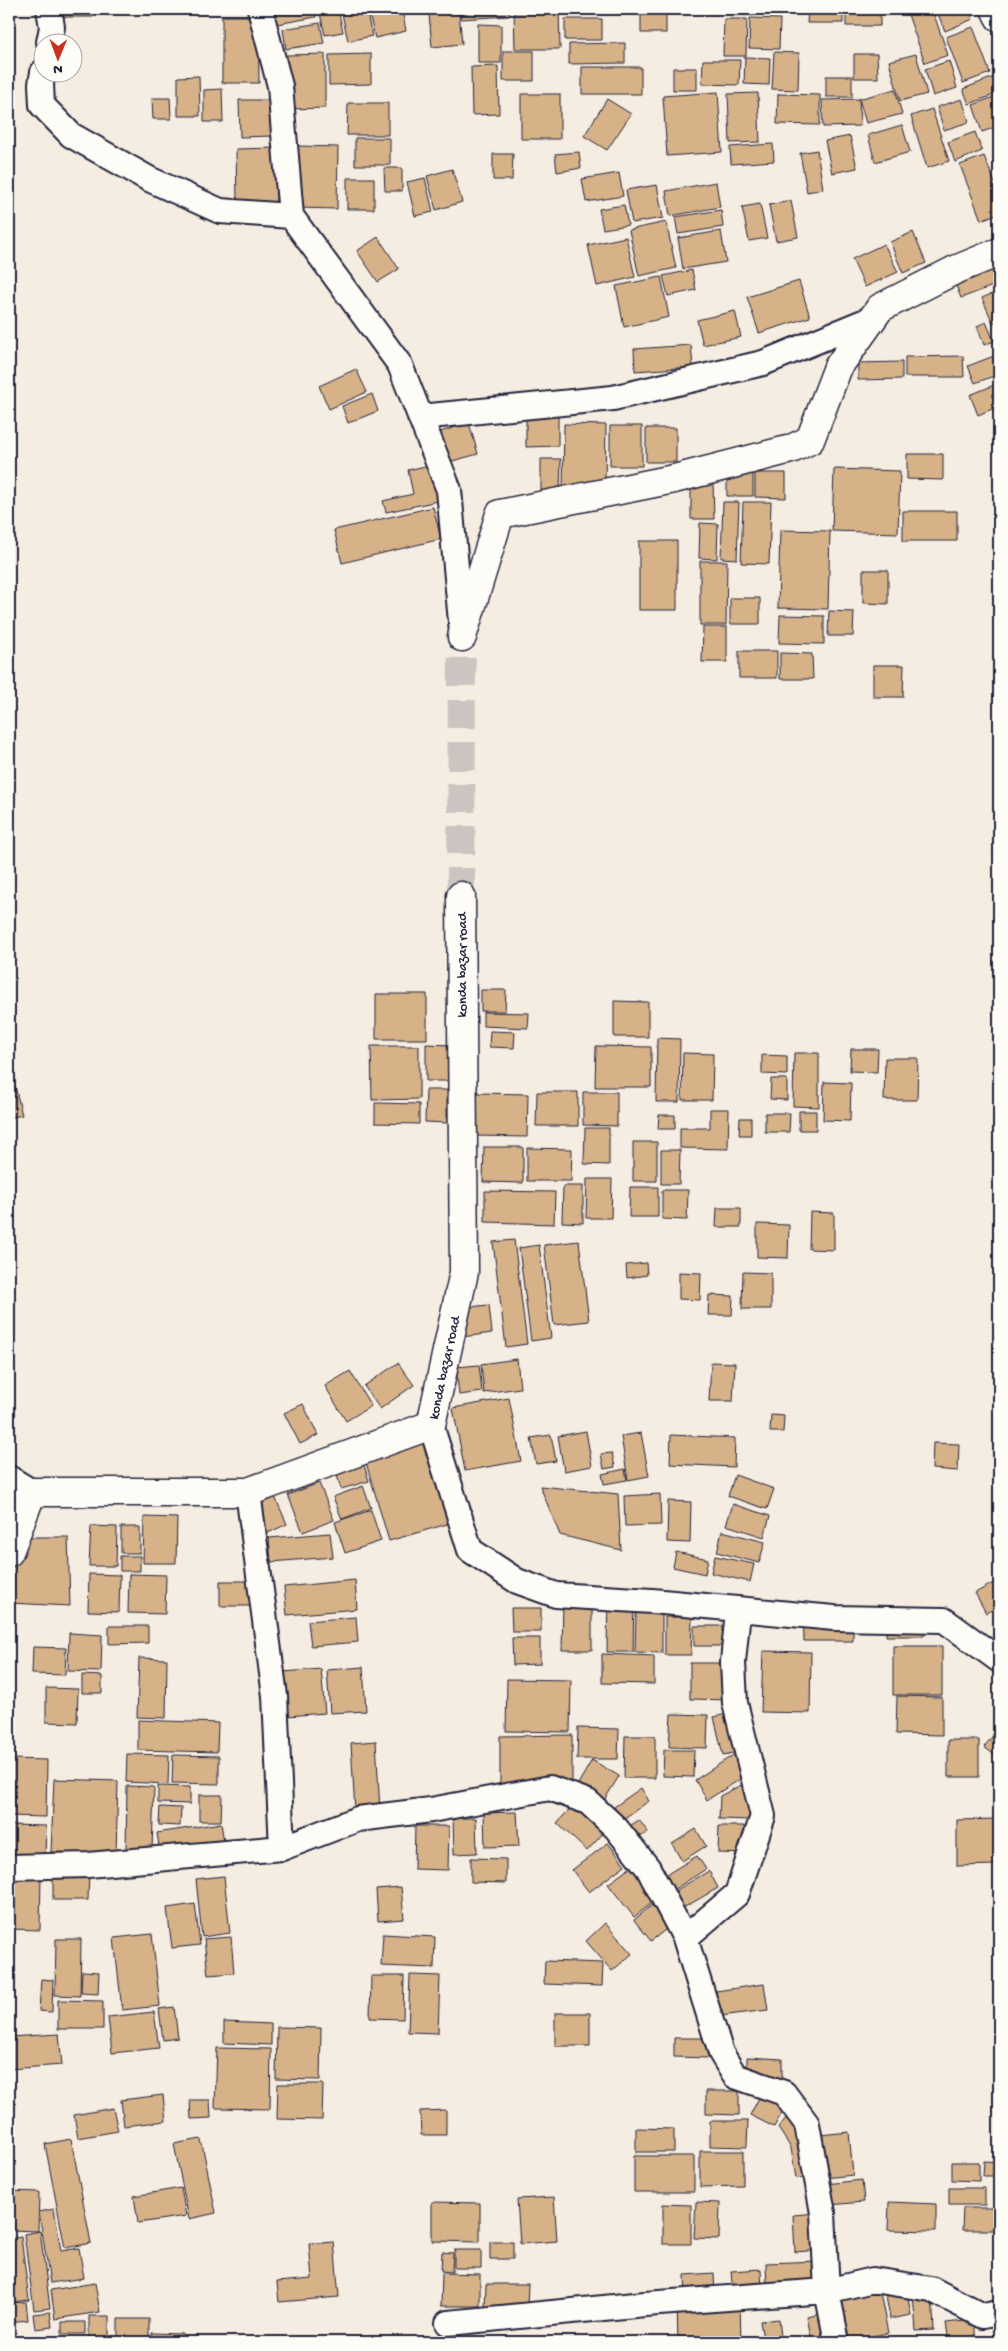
<svg xmlns="http://www.w3.org/2000/svg" width="1008" height="2351" font-family="'Gochi Hand',sans-serif">
	<style>
		.building { fill: #d7b288; stroke: #22223b }
		.lines { fill: none; stroke-linecap: round; stroke-linejoin: round }
		.secondary-tunnel { stroke: #cbc4c0; stroke-width: 28; stroke-dasharray: 28 14; stroke-linecap: butt }
		.street-casing { stroke: #22223b; stroke-width: 28 }
		.secondary-casing { stroke: #22223b; stroke-width: 31 }
		.street { stroke: #fdfcf7; stroke-width: 24 }
		.secondary { stroke: #fdfcf7; stroke-width: 28 }
		.labels { text-anchor: middle; stroke-width: 4; stroke-linejoin: round; paint-order: stroke }
		.street-label { font-size: 14px; fill: #22223b; stroke: #fdfcf7 }
	</style>
	<rect width="100%" height="100%" fill="#f5ede1"/>
	<filter id="ink" filterUnits="userSpaceOnUse"><feTurbulence type="fractalNoise" baseFrequency=".02" numOctaves="2"/><feDisplacementMap in="SourceGraphic" scale="10" xChannelSelector="R" yChannelSelector="G"/><feConvolveMatrix kernelMatrix="1 2 1 2 8 2 1 2 1" color-interpolation-filters="sRGB"/></filter>
	<g filter="url(#ink)">
		<path class="building" d="M57 9H93V17H57Z
			M274 9H314L316 17 277 24Z
			M319 9H338L343 32 325 35Z
			M341 9H366L372 36 348 41Z
			M368 9H402L406 31 375 38Z
			M460 9H509V16L461 19Z
			M559 9 560 49H515L514 10Z
			M641 9H666V33H641Z
			M741 9H775V14L742 15Z
			M808 9H843V23H807Z
			M846 9H880V26H846Z
			M906 9H932L948 55 925 63Z
			M936 9H968L973 19 945 31Z
			M9 10H12L11 33H9Z
			M459 11 462 44 432 47 429 14Z
			M222 16H258L259 83H222Z
			M750 18 780 19 779 49 749 48Z
			M565 19H602V40H565Z
			M724 19H747L746 56H723Z
			M320 23 324 43 286 49 283 29Z
			M478 24 501 25V63H478Z
			M973 27 990 73 963 83 946 37Z
			M625 43V63L569 64V44Z
			M503 51H534V81H503Z
			M774 52 799 53 798 90 772 89Z
			M325 54V108L288 109 287 55Z
			M371 54V84L329 85V55Z
			M854 54H877L878 78H854Z
			M916 54 927 94 900 101 889 61Z
			M745 57 770 58 769 85 744 84Z
			M703 60H740L739 85 702 84Z
			M949 61 957 88 933 96 925 69Z
			M498 66 499 114 472 115 471 67Z
			M582 67H641V94H582Z
			M673 68H697V90H673Z
			M999 75V93L969 104 963 89Z
			M199 76 200 116H178V77Z
			M826 76H852V97H826Z
			M222 89 223 122H204V90Z
			M895 89 902 114 866 123 859 99Z
			M718 92 722 152 667 156 663 96Z
			M758 93 760 142 730 143 728 94Z
			M521 94H560V139H521Z
			M778 94 820 95V125L777 124Z
			M999 95V126L982 132 973 105Z
			M152 98H170L171 119H153Z
			M607 99 631 114 607 150 584 136Z
			M859 99 860 126 823 127 822 100Z
			M962 99 969 122 944 130 937 107Z
			M239 100H273L274 136 240 137Z
			M348 103H388V135H347Z
			M932 109 949 161 927 168 911 116Z
			M902 125 910 152 875 162 868 135Z
			M975 132 982 151 955 162 948 142Z
			M850 136 857 168 832 173 825 141Z
			M355 138H390V165H355Z
			M773 144 774 161 731 164 730 147Z
			M298 146 338 147 337 209 297 208Z
			M275 148 276 203H237L236 149Z
			M817 150 823 189 807 192 800 153Z
			M579 152 581 168 557 172 555 154Z
			M493 154H513L512 180H493Z
			M984 156 999 193V213L981 220 960 165Z
			M384 168H402V191H385Z
			M452 169 462 202 436 210 427 176Z
			M619 173 623 196 586 202 582 179Z
			M347 178H374V209H347Z
			M425 178 433 212 415 216 407 182Z
			M716 182 720 207 670 216 666 191Z
			M657 185 663 218 632 223 626 190Z
			M791 201 798 237 776 241 769 205Z
			M760 204 767 238 749 241 742 207Z
			M624 205 628 225 603 229 599 209Z
			M721 210 723 227 678 234 675 217Z
			M666 222 676 268 639 276 629 230Z
			M721 231 726 262 683 269 678 238Z
			M913 232 926 263 903 273 890 242Z
			M378 237 399 269 378 282 357 251Z
			M626 237 635 277 597 286 588 245Z
			M884 244 898 272 865 287 852 259Z
			M990 264 998 284 961 298 953 278Z
			M692 270 696 290 668 296 663 276Z
			M661 277 669 317 624 327 616 286Z
			M799 281 810 317 759 333 747 297Z
			M999 291V320L993 323 982 298Z
			M735 311 741 337 703 345 697 320Z
			M986 322 994 341 984 345 977 326Z
			M691 345 693 367 635 371 634 349Z
			M999 354V374L975 383 968 366Z
			M963 356 964 377H905V357Z
			M902 362V379L858 380V363Z
			M356 369 367 392 329 409 319 386Z
			M999 383V406L978 415 970 395Z
			M372 394 378 411 348 423 342 406Z
			M526 416H558V446L526 447Z
			M469 423 478 454 449 462 440 432Z
			M564 424 606 425 605 485 563 492Z
			M610 426H642V466H610Z
			M646 428H676V462H646Z
			M907 454H943V480L907 479Z
			M541 459H561L560 493H541Z
			M430 465 438 501 386 512 383 501 413 494 408 470Z
			M834 469 900 471 898 533 832 531Z
			M727 473 753 474V496H727Z
			M755 473H786V498L755 497Z
			M691 483H713L714 519H691Z
			M723 502H739L737 559 721 558Z
			M743 502H771L769 564 741 563Z
			M433 507 441 539 342 563 334 530Z
			M903 511H957V541H903Z
			M700 523 718 524 717 559 699 558Z
			M780 530 830 531 828 609 778 608Z
			M639 541H677V610H639Z
			M700 561H727L726 625H700Z
			M863 570H888V604L863 603Z
			M730 598H760V624H730Z
			M829 611 854 612 853 636H828Z
			M780 615 824 616V644L779 643Z
			M703 627H727V662H702Z
			M739 651H777V678H739Z
			M780 653 812 654 813 679H780Z
			M873 665H904L903 697H873Z
			M481 990H506L505 1011H481Z
			M376 994H427V1039H376Z
			M614 1001 648 1002V1037H614Z
			M483 1012 529 1013 528 1028 483 1026Z
			M490 1031 515 1032 514 1048 489 1047Z
			M657 1038 680 1039 679 1102H656Z
			M426 1044 451 1045 450 1081H426Z
			M371 1046H419V1099L372 1100Z
			M596 1046 651 1047V1087H595Z
			M851 1049H878L877 1072 850 1071Z
			M683 1053 713 1054 712 1100H682Z
			M794 1053H819V1107L793 1106Z
			M762 1055 787 1056V1075L762 1074Z
			M885 1058H918L917 1100H884Z
			M771 1079H787V1100L770 1099Z
			M14 1082 22 1115 9 1118V1083Z
			M824 1082 851 1083 850 1121 823 1120Z
			M426 1090H447V1123L425 1122Z
			M537 1092H578V1126H536Z
			M583 1092H617V1126L583 1125Z
			M477 1093 528 1094 527 1137 476 1136Z
			M375 1103 419 1104V1124L375 1123Z
			M710 1109H729L728 1149 680 1148V1128H710Z
			M799 1111H816V1130H799Z
			M765 1113H790L789 1132H765Z
			M659 1115H675V1129H658Z
			M740 1118H751V1135H739Z
			M585 1128H609V1165L584 1164Z
			M633 1142H657V1181H633Z
			M484 1147H523V1183L483 1182Z
			M527 1148 572 1149 571 1181H527Z
			M661 1150H680L679 1184H661Z
			M587 1179H612L611 1218H586Z
			M563 1186H583V1223L562 1222Z
			M630 1187H658V1217H629Z
			M662 1190H688L687 1220 662 1219Z
			M485 1191 555 1192 554 1224 485 1222Z
			M717 1208H741V1227H716Z
			M810 1212 834 1213V1250L809 1249Z
			M757 1224 789 1225 788 1258 757 1257Z
			M514 1240 527 1344 506 1347 493 1242Z
			M579 1241 589 1321 554 1325 544 1245Z
			M539 1245 551 1338 531 1341 519 1248Z
			M646 1263 647 1275 627 1278 626 1265Z
			M679 1272 701 1273 700 1300 679 1299Z
			M743 1272 771 1273V1309H742Z
			M709 1295 733 1296 732 1315H708Z
			M489 1305 492 1333 462 1337 459 1308Z
			M517 1359 520 1388 484 1393 481 1364Z
			M711 1362 735 1363 733 1401H709Z
			M398 1363 414 1385 380 1409 364 1386Z
			M479 1365 482 1392 459 1395 456 1367Z
			M350 1371 371 1406 346 1421 325 1386Z
			M509 1398 521 1461 465 1471 453 1408Z
			M303 1404 318 1435 300 1444 284 1413Z
			M771 1415 784 1416 783 1432H770Z
			M426 1430 454 1522 389 1541 362 1449Z
			M586 1431 592 1466 564 1471 558 1436Z
			M641 1433 649 1476 628 1480 621 1436Z
			M551 1435 556 1461 536 1464 531 1438Z
			M671 1435 735 1438 734 1467 670 1464Z
			M933 1443 959 1444 958 1471 932 1469Z
			M360 1453 369 1481 341 1489 333 1461Z
			M612 1453 615 1467 604 1469 601 1454Z
			M625 1469 627 1480 604 1484 602 1474Z
			M735 1475 774 1489 767 1509 728 1496Z
			M319 1483 334 1520 303 1532 288 1495Z
			M363 1486 371 1508 342 1519 333 1497Z
			M540 1486 618 1494 621 1550 560 1535Z
			M9 1489 20 1494 9 1516Z
			M660 1494 661 1525 625 1526 624 1496Z
			M275 1497 287 1524 268 1533 255 1506Z
			M668 1501 691 1502 690 1543 667 1542Z
			M733 1504 770 1516 764 1537 726 1525Z
			M371 1510 381 1541 345 1553 335 1522Z
			M144 1517 177 1518 176 1563H143Z
			M91 1526 117 1527 116 1566H89Z
			M121 1527H140V1553H121Z
			M722 1531 765 1542 759 1563 717 1552Z
			M330 1533 333 1557 271 1562 269 1538Z
			M21 1537H68L70 1606 9 1603V1568Z
			M676 1552 708 1559 705 1574 673 1567Z
			M120 1556H140V1571H120Z
			M715 1556 754 1564 750 1582 711 1573Z
			M89 1574 120 1575 119 1612 88 1611Z
			M129 1574 166 1575 165 1614 128 1613Z
			M355 1580 357 1609 287 1615 284 1587Z
			M999 1580V1606L986 1613 975 1593Z
			M220 1581H255V1606H220Z
			M608 1591 634 1592 633 1652H607Z
			M563 1603H592V1650H562Z
			M511 1608H541V1632H512Z
			M887 1608 925 1609 924 1636H886Z
			M636 1613 662 1614V1653L635 1652Z
			M853 1613V1641H804L803 1614Z
			M356 1617 358 1642 311 1646 308 1621Z
			M665 1617H692L691 1655H665Z
			M109 1626H148V1643L109 1644Z
			M694 1626H729V1646H694Z
			M69 1633 102 1635 101 1672 68 1671Z
			M512 1638H540V1664L513 1665Z
			M893 1646H942V1695H893Z
			M33 1647 66 1648 65 1675 32 1674Z
			M763 1651 811 1652 810 1713 761 1712Z
			M602 1654 654 1656V1684L602 1683Z
			M139 1658 167 1659 166 1718 137 1717Z
			M690 1663H732V1700L690 1699Z
			M363 1667 366 1711 330 1713 327 1670Z
			M321 1669 325 1713 287 1716 283 1672Z
			M82 1675 102 1676V1693H82Z
			M507 1679 571 1680 570 1732 506 1731Z
			M46 1688 78 1689 77 1723 46 1722Z
			M897 1696 942 1697V1735L896 1734Z
			M735 1712 744 1751 723 1755 714 1717Z
			M671 1714 708 1715 707 1748 669 1747Z
			M138 1720 218 1723 217 1752 138 1750Z
			M578 1728 619 1729 618 1759H577Z
			M999 1728V1758L984 1747Z
			M572 1735V1785H500V1736Z
			M625 1736H655V1778H624Z
			M948 1740H979V1777H948Z
			M376 1741 380 1811 355 1812 351 1743Z
			M664 1750H694L693 1777 663 1776Z
			M738 1752 747 1775 707 1800 695 1780Z
			M127 1754 169 1755 168 1784 126 1782Z
			M173 1755 219 1756V1784L172 1783Z
			M9 1759 47 1760 46 1817 9 1816Z
			M592 1760 619 1776 600 1807 574 1791Z
			M54 1779 118 1781 116 1854 51 1852Z
			M751 1780V1820L719 1819 720 1796Z
			M127 1786 154 1787 152 1851H126Z
			M158 1786 190 1787V1804L158 1803Z
			M641 1788 649 1801 623 1819 614 1807Z
			M199 1795H222L221 1821H199Z
			M577 1801 607 1829 587 1851 557 1823Z
			M160 1807 181 1808 180 1826 159 1825Z
			M517 1812 519 1846 485 1847 484 1813Z
			M453 1818H476L477 1853 454 1854Z
			M996 1819V1865L957 1866V1820Z
			M639 1820 648 1832 634 1841 625 1829Z
			M221 1823 224 1842 160 1852 157 1833Z
			M10 1825 46 1826 45 1856 10 1855Z
			M415 1826H449L448 1870 414 1869Z
			M719 1826H744L743 1854 718 1853Z
			M696 1829 706 1846 682 1861 672 1844Z
			M608 1843 625 1865 589 1892 572 1870Z
			M697 1856 706 1869 673 1890 664 1876Z
			M471 1858 506 1859V1883L471 1882Z
			M631 1867 656 1900 634 1917 608 1884Z
			M53 1870 89 1871 88 1900H53Z
			M709 1871 718 1888 683 1908 673 1892Z
			M10 1874 41 1875 40 1930 9 1929Z
			M224 1876 230 1933 202 1937 196 1879Z
			M401 1887 404 1919 378 1921 376 1889Z
			M195 1904 200 1945 172 1948 167 1908Z
			M652 1905 669 1927 651 1941 634 1920Z
			M605 1923 632 1954 612 1971 586 1941Z
			M152 1934 160 2006 122 2010 114 1938Z
			M383 1934 435 1937 434 1968 381 1966Z
			M231 1937 234 1973 208 1975 204 1939Z
			M56 1939H81L80 1996 55 1995Z
			M545 1961 603 1963 602 1986 544 1984Z
			M82 1971 99 1972 98 1994 81 1993Z
			M410 1975 440 1976 438 2033 408 2032Z
			M371 1976H404L403 2019 370 2018Z
			M41 1979 53 1980 52 2012 39 2011Z
			M764 1984 768 2010 720 2016 716 1991Z
			M58 2000 103 2001V2029H58Z
			M174 2007 178 2038 163 2040 159 2009Z
			M154 2012 159 2048 112 2053 108 2017Z
			M555 2013H590V2046H555Z
			M224 2022 271 2024V2045L224 2043Z
			M277 2027 321 2028 320 2080 276 2079Z
			M59 2034 62 2065 9 2069V2037Z
			M674 2038H710V2058L674 2057Z
			M217 2048 271 2049 270 2109 215 2108Z
			M747 2057 782 2059V2080L747 2079Z
			M278 2084H323L322 2120 277 2119Z
			M706 2091H739V2115L706 2114Z
			M761 2094 785 2107 774 2127 750 2115Z
			M163 2095 166 2121 124 2126 121 2100Z
			M190 2100H210L211 2118 191 2119Z
			M113 2108 118 2131 78 2138 74 2115Z
			M446 2110V2135H421L420 2111Z
			M791 2112 813 2177 796 2178 791 2148 778 2128Z
			M710 2121H748L747 2147 710 2146Z
			M636 2128 674 2129V2152H636Z
			M849 2132 853 2175 824 2178 820 2135Z
			M71 2139 91 2243 65 2248 45 2144Z
			M201 2139 216 2213 189 2219 174 2144Z
			M700 2151H743V2186L700 2187Z
			M634 2156H694V2192H634Z
			M984 2161 999 2162V2176H983Z
			M952 2162H979V2181L952 2180Z
			M862 2180 864 2202 828 2205 826 2184Z
			M181 2188 186 2216 138 2223 134 2196Z
			M949 2188H985V2205H949Z
			M9 2191 39 2192 38 2231 9 2230Z
			M554 2197 557 2241 520 2244 517 2199Z
			M432 2202 480 2203V2242L432 2241Z
			M696 2202 720 2203 719 2239 694 2238Z
			M889 2202 936 2204V2231L888 2230Z
			M663 2204 691 2205V2244H663Z
			M963 2208H999V2230H962Z
			M54 2209 61 2251 79 2248 84 2278 50 2283 39 2212Z
			M817 2213 820 2250 795 2252 793 2215Z
			M40 2231 50 2308 34 2310 24 2234Z
			M21 2237 29 2300 11 2302 9 2239Z
			M334 2242 339 2297 279 2302 277 2282 312 2279 309 2244Z
			M490 2242H513V2259H490Z
			M454 2250H481V2268H454Z
			M442 2252 453 2253 452 2272 441 2271Z
			M819 2261 820 2284 767 2287 766 2263Z
			M761 2269 762 2292 733 2294 731 2271Z
			M442 2273 480 2274V2306H441Z
			M714 2273 715 2297 686 2299 685 2275Z
			M95 2283 100 2312 55 2319 51 2290Z
			M486 2284H528L527 2307H485Z
			M879 2288 888 2333 843 2342 834 2296Z
			M907 2293 911 2315 890 2319 886 2296Z
			M932 2294 934 2330 916 2331 913 2295Z
			M26 2302 28 2320 9 2322V2303Z
			M740 2302 741 2342H678L677 2304Z
			M50 2312 52 2327 35 2329 33 2314Z
			M826 2313 832 2342H812L807 2317Z
			M89 2316H109V2342H89Z
			M118 2319H149V2342H118Z
			M779 2319 781 2337 763 2339 760 2321Z
			M974 2320 976 2342H949L946 2323Z
			M62 2322H85V2334H62Z
			M152 2333 183 2334V2342H152Z"/>
		<g class="lines">
			<path class="secondary-tunnel" d="M461 896 462 637"/>
			<g class="street-casing">
				<path id="street" d="M49 9 52 27 49 42
					M260 9 280 86 291 216 400 365 449 490 462 633
					M43 72 41 84 42 105 71 135 149 179 220 211 291 216
					M420 417 613 398 763 363 873 318
					M431 1425 470 1550 517 1581 556 1595 652 1601 834 1618 944 1620 999 1660
					M9 1478 32 1492
					M248 1492 275 1696 282 1848
					M738 1611 733 1662 735 1703 763 1816 737 1894 685 1938 721 2053 735 2076 784 2093 807 2124 823 2213 827 2291 873 2280 931 2289 983 2316 999 2313
					M9 1867 88 1865 282 1848 358 1819 431 1810 550 1788 588 1802 616 1828 648 1868 685 1938
					M448 2323 645 2304 827 2291 837 2342"/>
			</g>
			<g class="secondary-casing">
				<g id="secondary">
					<path d="M995 9 999 17"/>
					<path d="M462 637 500 514 674 479 791 449 810 440 838 367 880 308 955 270 999 252"/>
					<path id="s1" d="M9 1552 32 1492H248L431 1425 464 1272 461 896"/>
				</g>
			</g>
			<use href="#street" class="street"/>
			<use href="#secondary" class="secondary"/>
		</g>
	</g>
	<g class="labels">
		<g class="street-label">
			<text transform="translate(461 965) rotate(-90)" y="5">konda bazar road</text>
			<text dy="5" stroke="none"><textPath href="#s1" startOffset="534">konda bazar road</textPath></text>
		</g>
	</g>
	<rect width="1008" height="2351" fill="none" stroke="#fdfcf7" stroke-width="30"/>
	<rect x="15" y="15" width="978" height="2321" fill="none" stroke="#22223b" stroke-width="2" filter="url(#ink)"/>
	<g transform="translate(58 58) rotate(181)"><circle r="24" fill="#fdfcf7" stroke="#a5a5ac"/>
	<path d="M0-4L9 19L0 12L-9 19Z" fill="#c8321e"/>
	<text y="-8" font-size="14" font-weight="bold" text-anchor="middle" fill="#22223b">N</text>
	</g>
</svg>
